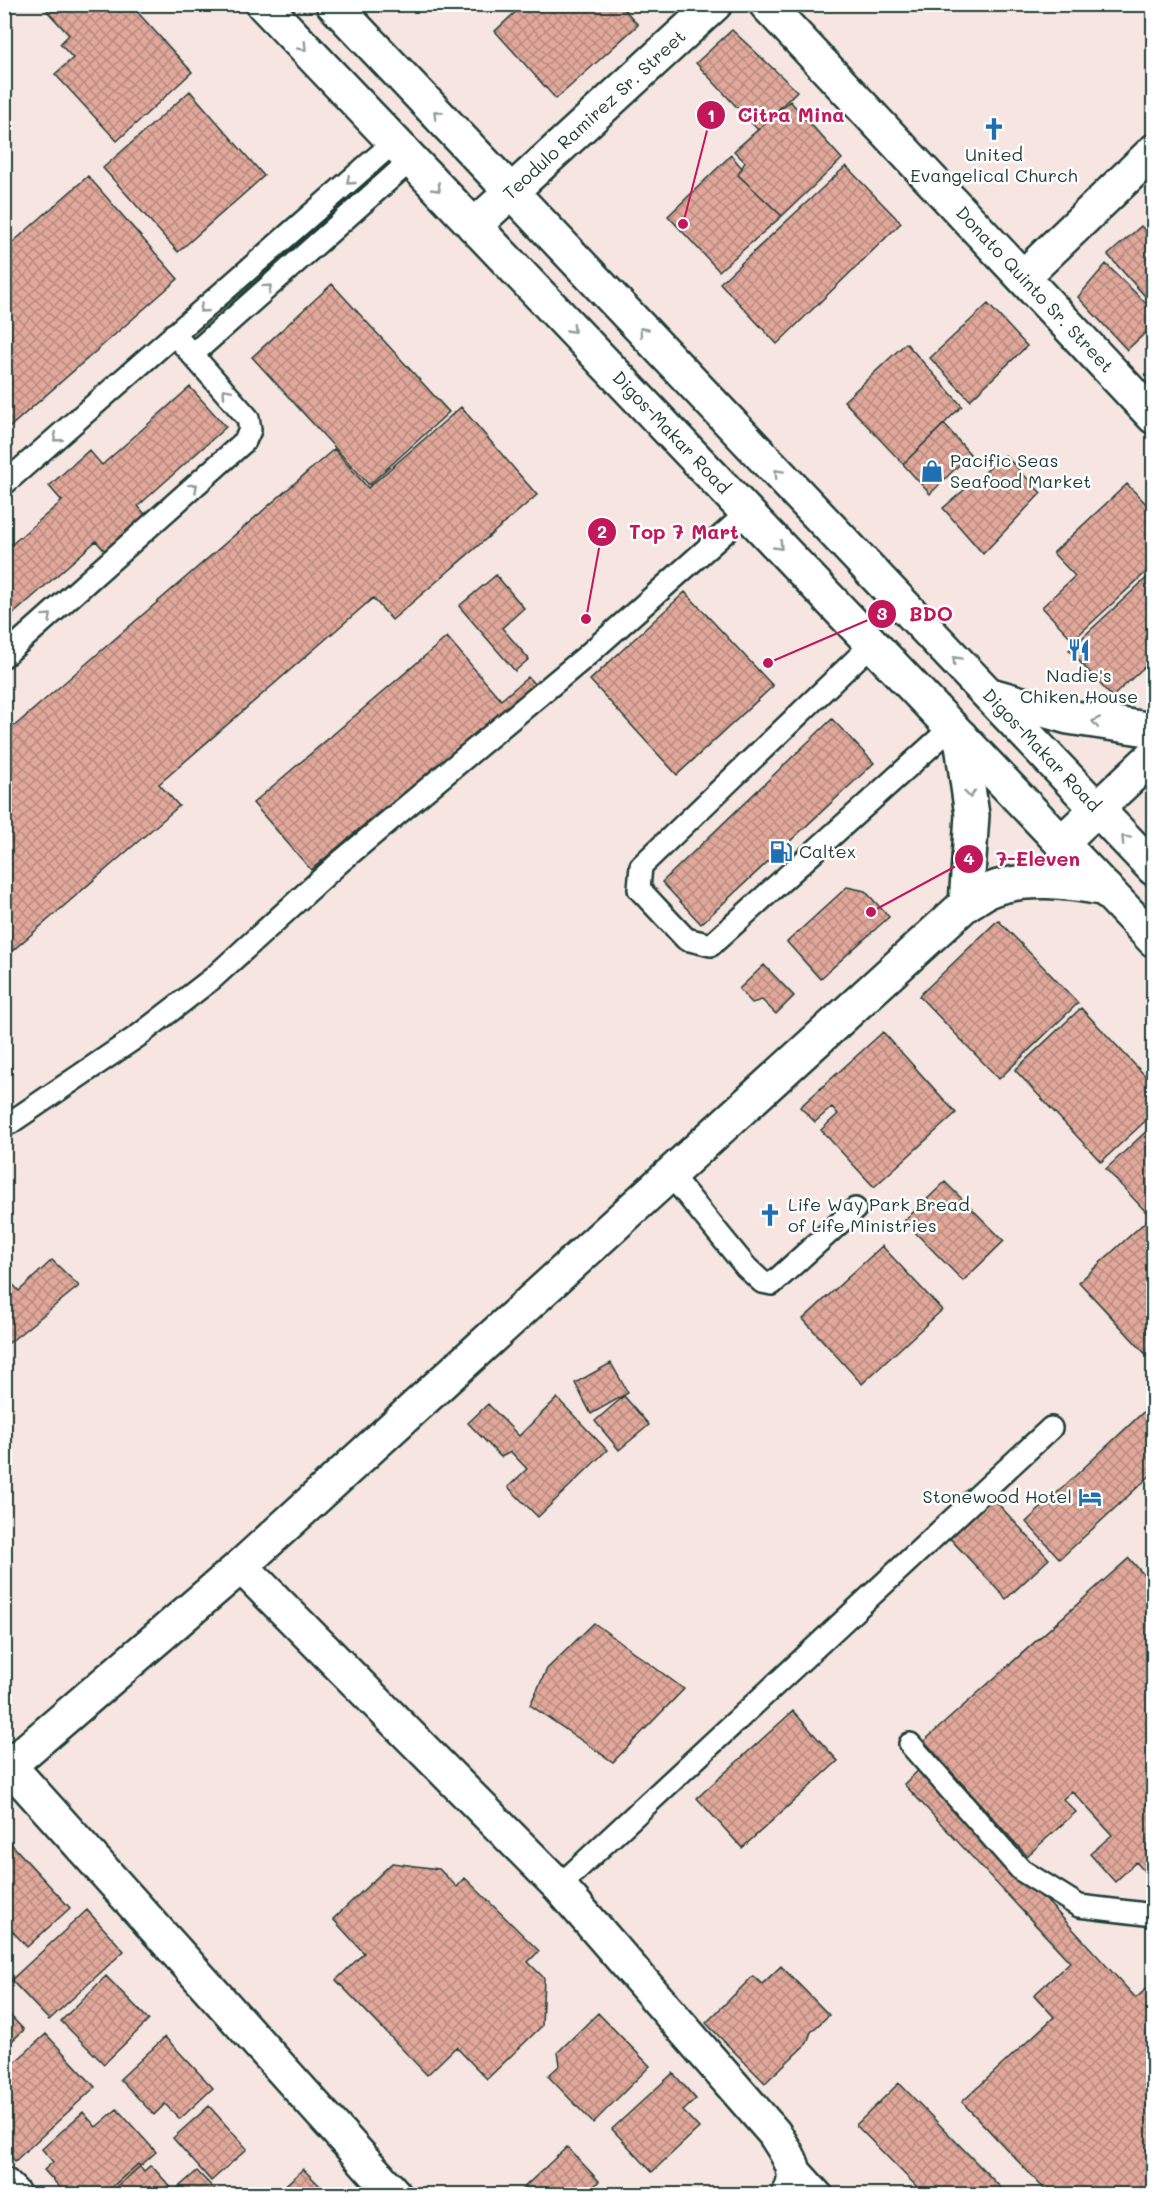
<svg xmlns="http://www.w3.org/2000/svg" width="1158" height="2199" font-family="Mali,sans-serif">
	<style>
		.building { fill: url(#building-cross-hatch); stroke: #1f3d34; stroke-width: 1.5 }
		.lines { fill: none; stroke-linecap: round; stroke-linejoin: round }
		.service-casing { stroke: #1f3d34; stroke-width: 26 }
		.minor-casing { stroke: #1f3d34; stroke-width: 38 }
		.secondary-casing { stroke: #1f3d34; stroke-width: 38 }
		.primary-casing { stroke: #1f3d34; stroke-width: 38 }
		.service { stroke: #fff; stroke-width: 21 }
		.minor { stroke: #fff; stroke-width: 33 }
		.secondary { stroke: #fff; stroke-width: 33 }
		.primary { stroke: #fff; stroke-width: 33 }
		.oneway { stroke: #8f9e9a }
		.labels { text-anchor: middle; stroke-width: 5; stroke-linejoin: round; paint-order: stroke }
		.street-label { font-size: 18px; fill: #1f3d34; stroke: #fff }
		.poi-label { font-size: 18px; fill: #1f3d34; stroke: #fff; text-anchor: start }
		.leader { fill: none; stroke: #c2185b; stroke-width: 2 }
		.callout-dot { fill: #c2185b; stroke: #fff; stroke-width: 2 }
		.mark-label { font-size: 18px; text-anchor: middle; font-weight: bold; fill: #fff }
		.callout-label { font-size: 20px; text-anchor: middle; font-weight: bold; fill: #c2185b; stroke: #fff; stroke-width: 5; stroke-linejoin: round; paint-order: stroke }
	</style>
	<defs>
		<pattern id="building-cross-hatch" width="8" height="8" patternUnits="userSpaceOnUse" patternTransform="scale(1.5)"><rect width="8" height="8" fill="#e1a89b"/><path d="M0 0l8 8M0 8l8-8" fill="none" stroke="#b68a7f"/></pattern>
	</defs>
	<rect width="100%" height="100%" fill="#f6e5e1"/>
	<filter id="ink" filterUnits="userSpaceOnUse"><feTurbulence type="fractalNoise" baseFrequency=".0167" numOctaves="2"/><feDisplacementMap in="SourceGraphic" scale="12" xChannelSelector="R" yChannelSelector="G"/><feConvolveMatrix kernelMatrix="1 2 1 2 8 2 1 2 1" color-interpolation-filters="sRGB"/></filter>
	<g filter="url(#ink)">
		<path class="building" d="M54 4H130L192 72 117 141 55 74 73 58 60 44 69 35 47 11Z
			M524 4H620L638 25 556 99 495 31Z
			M732 30 797 91 758 130 696 63Z
			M190 91 264 176 178 252 103 168Z
			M790 101 842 159 782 216 738 175 745 162 734 151Z
			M731 155 742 168 738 175 782 216 719 271 668 216Z
			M846 166 901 223 777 344 720 283Z
			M88 176 178 279 4 432V250Z
			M1141 226 1154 239V306L1108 255Z
			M1106 264 1154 311V325L1127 350 1078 297Z
			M332 284 449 412 369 485 252 357Z
			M988 304 1027 346 970 400 930 358Z
			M906 343 962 406 903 464 844 401Z
			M190 387 226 427 138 506 149 519 108 555 96 541 4 622V551L62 501 49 486 89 450 102 465Z
			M461 407 537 495 392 620 373 598 159 784 179 806 4 958V735L334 449 368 488Z
			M944 424 970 454 930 494 903 464Z
			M1005 455 1041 493 983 554 943 508Z
			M1127 484 1154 512V565L1073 640 1042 607 1075 576 1053 553Z
			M1154 571V658L1112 697 1069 650Z
			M496 575 524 608 502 628 529 659 515 671 459 606Z
			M685 592 773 686 677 775 590 680Z
			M447 637 501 700 528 677 535 685 396 804 385 807 311 870 253 803Z
			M832 719 874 763 701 924 662 882Z
			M847 887 865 891 889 917 820 979 787 942Z
			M998 920 1078 1003 999 1079 919 996Z
			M764 965 794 996 776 1014 762 1000 752 1003 739 989Z
			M1081 1008 1154 1085V1113L1101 1162 1015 1070Z
			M883 1032 956 1113 874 1187 821 1130 838 1114 832 1107 815 1122 800 1107Z
			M1154 1124V1204L1146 1212 1106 1169Z
			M945 1182 1004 1241 963 1281 904 1221Z
			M1154 1214V1363L1079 1282Z
			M882 1246 942 1310 862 1384 803 1319Z
			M52 1260 79 1286 4 1347V1275L19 1291Z
			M611 1363 628 1393 591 1414 575 1383Z
			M624 1396 649 1425 619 1450 595 1421Z
			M557 1398 607 1450 538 1517 508 1487 527 1469 511 1452 501 1457 468 1423 488 1404 519 1436Z
			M1154 1402V1472L1060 1559 1026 1522Z
			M988 1493 1049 1559 1006 1599 945 1533Z
			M1129 1558 1154 1586V1882L1136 1862 1115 1882 1090 1854 1112 1835 1072 1791 1063 1799 1076 1812 1027 1856 924 1741Z
			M594 1623 684 1689 613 1762 530 1705 547 1669Z
			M793 1711 838 1761 742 1848 697 1798Z
			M923 1766 1136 1998 1154 1982V2194H1049L962 2102 1054 2017 1034 1995 1070 1962 904 1784Z
			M4 1836 70 1908 27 1947 4 1922Z
			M392 1863 439 1869 457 1887 465 1878 539 1951 528 1962 544 1978 542 2026 487 2079 456 2047 427 2075 336 1980 364 1953 333 1919Z
			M87 1910 124 1951 49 2020 11 1980Z
			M781 1966 829 2015 811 2032 807 2043 765 2083 706 2023 753 1976 762 1984Z
			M106 1976 149 2020 104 2064 61 2021Z
			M4 2009 24 2030 4 2048Z
			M598 2013 650 2066 593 2123 548 2076 560 2065 558 2052Z
			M46 2034 95 2087 15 2161 4 2150V2072Z
			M165 2037 213 2088 180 2119 165 2104 154 2115 120 2079Z
			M673 2073 696 2099 683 2111 699 2128 652 2172 612 2129Z
			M899 2083 1007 2194H924L856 2125Z
			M209 2106 247 2149 211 2181 173 2138Z
			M117 2109 156 2152 109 2194H84L80 2189 74 2194H66L44 2170 53 2162 42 2149 83 2112 96 2127Z
			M567 2147 599 2181 587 2194H517Z
			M138 2164 144 2171 151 2165 174 2191 197 2171 219 2194H104Z
			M303 2169 328 2194H276Z"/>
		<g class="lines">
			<g class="service-casing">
				<path id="service" d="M193 354 411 160
					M4 484 394 142
					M872 644 641 866 639 889 686 939 711 945 952 727
					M4 656 245 441 250 430 248 418 174 334
					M10 1123 138 1036 213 978 340 862 584 658 747 513
					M670 1174 746 1267 762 1282 772 1284 855 1209
					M910 1744 1021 1870 1079 1906 1154 1915
					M559 1886 1051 1428
					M793 2162 822 2194"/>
			</g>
			<g class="minor-casing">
				<g id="minor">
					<path id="s1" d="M766 4 1154 417"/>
					<path id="s2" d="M474 226 715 4"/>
					<path d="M1023 277 1154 151"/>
					<path d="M961 737 972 815 966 904"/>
					<path d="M241 1566 559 1886 774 2133C786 2152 803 2173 789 2194"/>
					<path d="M4 1760 394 2194"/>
					<path d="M4 1770 241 1566 966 904C974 900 982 893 990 890 1025 876 1070 882 1106 889"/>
					<path d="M4 2185 13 2194"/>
				</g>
			</g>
			<g class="secondary-casing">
				<path id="secondary" d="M1062 842 1154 755"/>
			</g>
			<g class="primary-casing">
				<g id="primary">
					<path id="s3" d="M263 4 1154 940"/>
					<path id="s4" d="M333 4 1154 869"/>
					<path d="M991 695 1068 717 1154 730"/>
				</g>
			</g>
			<use href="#service" class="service"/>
			<use href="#minor" class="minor"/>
			<use href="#secondary" class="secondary"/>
			<use href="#primary" class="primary"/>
		</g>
		<defs><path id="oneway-chevron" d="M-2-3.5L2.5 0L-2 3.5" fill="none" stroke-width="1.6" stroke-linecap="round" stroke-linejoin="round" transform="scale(1.5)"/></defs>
		<g class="oneway">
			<use href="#oneway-chevron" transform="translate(303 47) rotate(46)"/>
			<use href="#oneway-chevron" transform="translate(437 114) rotate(-134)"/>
			<use href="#oneway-chevron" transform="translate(350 181) rotate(139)"/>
			<use href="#oneway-chevron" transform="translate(437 188) rotate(46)"/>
			<use href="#oneway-chevron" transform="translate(268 288) rotate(-42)"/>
			<use href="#oneway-chevron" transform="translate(203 309) rotate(139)"/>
			<use href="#oneway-chevron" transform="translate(572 329) rotate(46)"/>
			<use href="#oneway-chevron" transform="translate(643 331) rotate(-133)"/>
			<use href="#oneway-chevron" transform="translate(226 392) rotate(-131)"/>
			<use href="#oneway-chevron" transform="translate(57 438) rotate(139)"/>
			<use href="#oneway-chevron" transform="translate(778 473) rotate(-133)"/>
			<use href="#oneway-chevron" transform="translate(194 487) rotate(-42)"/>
			<use href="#oneway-chevron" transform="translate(779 546) rotate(46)"/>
			<use href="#oneway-chevron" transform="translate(48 617) rotate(-42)"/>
			<use href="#oneway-chevron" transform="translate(956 660) rotate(-134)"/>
			<use href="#oneway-chevron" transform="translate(1096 722) rotate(-169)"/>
			<use href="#oneway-chevron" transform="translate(970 794) rotate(84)"/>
			<use href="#oneway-chevron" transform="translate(1125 839) rotate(-133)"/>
		</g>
	</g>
	<defs>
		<g id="church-bare" transform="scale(1.8)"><path d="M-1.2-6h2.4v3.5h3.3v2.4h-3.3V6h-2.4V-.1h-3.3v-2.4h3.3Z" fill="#1f6fb2" stroke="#fff" stroke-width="2.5" paint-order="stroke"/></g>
		<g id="shop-bare" transform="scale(1.8)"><path d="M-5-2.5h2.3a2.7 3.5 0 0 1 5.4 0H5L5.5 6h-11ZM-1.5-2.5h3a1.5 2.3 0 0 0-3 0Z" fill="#1f6fb2" stroke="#fff" stroke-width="2.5" paint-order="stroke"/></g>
		<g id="restaurant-bare" transform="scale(1.8)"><path d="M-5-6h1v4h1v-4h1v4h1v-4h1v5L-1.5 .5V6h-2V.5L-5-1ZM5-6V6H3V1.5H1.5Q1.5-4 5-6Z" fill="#1f6fb2" stroke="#fff" stroke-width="2.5" paint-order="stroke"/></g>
		<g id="fuel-bare" transform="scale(1.8)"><path d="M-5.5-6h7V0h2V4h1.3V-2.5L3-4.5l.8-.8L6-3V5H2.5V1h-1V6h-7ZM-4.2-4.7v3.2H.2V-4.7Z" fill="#1f6fb2" stroke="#fff" stroke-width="2.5" paint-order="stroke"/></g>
		<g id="hotel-bare" transform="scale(1.8)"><path d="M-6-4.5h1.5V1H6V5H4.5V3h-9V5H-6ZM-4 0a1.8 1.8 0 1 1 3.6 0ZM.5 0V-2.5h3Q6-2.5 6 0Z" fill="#1f6fb2" stroke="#fff" stroke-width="2.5" paint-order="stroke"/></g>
	</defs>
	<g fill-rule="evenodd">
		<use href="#church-bare" x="994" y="129"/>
		<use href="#shop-bare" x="932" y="471"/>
		<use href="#restaurant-bare" x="1079" y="650"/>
		<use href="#fuel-bare" x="781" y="852"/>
		<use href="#church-bare" x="770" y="1215"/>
		<use href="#hotel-bare" x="1090" y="1497"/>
	</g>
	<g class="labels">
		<g class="street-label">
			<text dy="6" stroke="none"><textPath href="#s2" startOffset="164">Teodulo Ramirez Sr. Street</textPath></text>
			<text dy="6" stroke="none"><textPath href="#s1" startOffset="392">Donato Quinto Sr. Street</textPath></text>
			<text dy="6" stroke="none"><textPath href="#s3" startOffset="592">Digos-Makar Road</textPath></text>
			<text dy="6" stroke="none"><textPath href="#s4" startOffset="1029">Digos-Makar Road</textPath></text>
		</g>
		<g class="poi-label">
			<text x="994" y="161" text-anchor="middle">United<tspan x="994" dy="21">Evangelical Church</tspan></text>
			<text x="950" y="467">Pacific Seas<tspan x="950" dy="21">Seafood Market</tspan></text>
			<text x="1079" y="682" text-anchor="middle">Nadie's<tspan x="1079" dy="21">Chiken House</tspan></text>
			<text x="799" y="858">Caltex</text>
			<text x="788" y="1211">Life Way Park Bread<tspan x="788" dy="21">of Life Ministries</tspan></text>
			<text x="1072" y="1503" text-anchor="end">Stonewood Hotel</text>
		</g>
	</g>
	<path class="leader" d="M683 224L711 115M586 619L602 532M768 663L882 614M871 912L969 859"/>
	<g class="callout-dot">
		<circle cx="683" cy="224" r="6"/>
		<circle cx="586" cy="619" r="6"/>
		<circle cx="768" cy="663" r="6"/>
		<circle cx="871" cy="912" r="6"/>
		<circle cx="711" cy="115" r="15"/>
		<circle cx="602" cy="532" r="15"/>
		<circle cx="882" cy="614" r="15"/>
		<circle cx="969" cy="859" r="15"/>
	</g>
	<g class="mark-label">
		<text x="711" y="122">1</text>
		<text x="602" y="538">2</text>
		<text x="882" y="620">3</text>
		<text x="969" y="865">4</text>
	</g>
	<g class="callout-label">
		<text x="791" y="122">Citra Mina</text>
		<text x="684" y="539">Top 7 Mart</text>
		<text x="931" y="621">BDO</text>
		<text x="1038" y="866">7-Eleven</text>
	</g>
	<rect width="1158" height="2199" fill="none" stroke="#fff" stroke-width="24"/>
	<rect x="12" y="12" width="1134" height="2175" fill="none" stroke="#1f3d34" stroke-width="2" filter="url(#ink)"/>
</svg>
